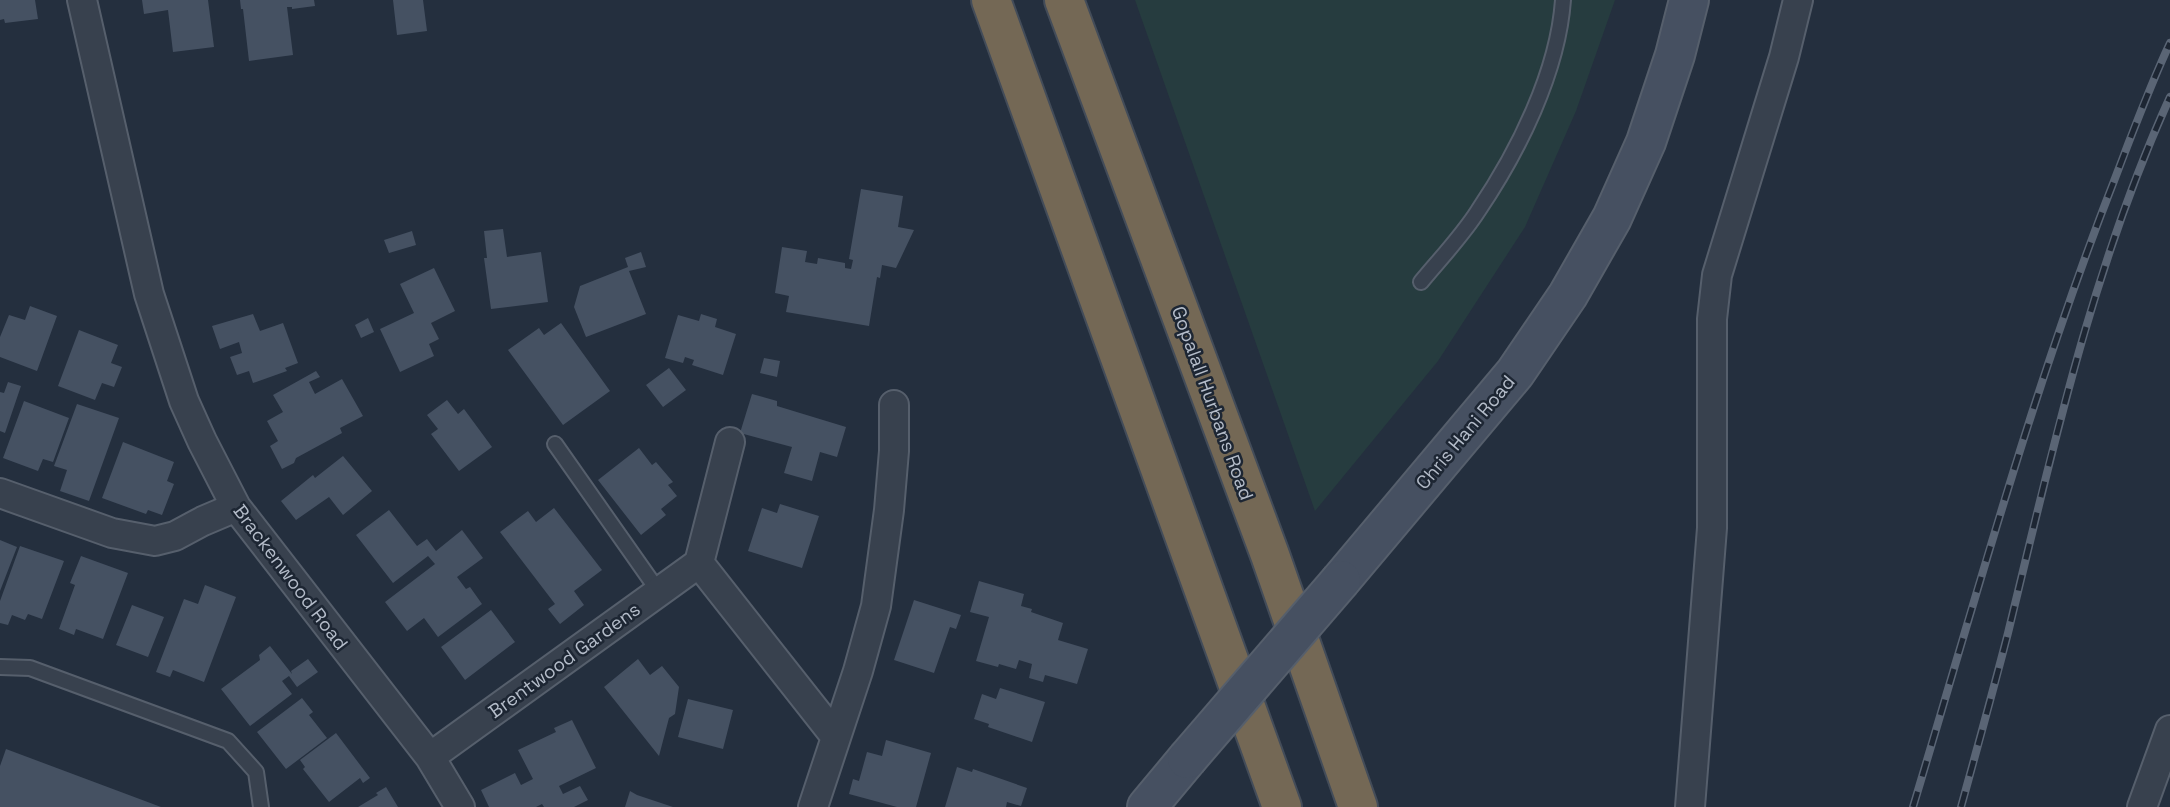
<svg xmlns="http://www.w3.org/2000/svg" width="2170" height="807" font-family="'Space Grotesk',sans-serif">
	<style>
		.green { fill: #263c3f }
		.building { fill: #455162 }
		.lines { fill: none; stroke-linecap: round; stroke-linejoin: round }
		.lane-casing { stroke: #565f6c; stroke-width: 18 }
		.street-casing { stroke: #565f6c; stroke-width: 32 }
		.secondary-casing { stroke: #565f6c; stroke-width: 42 }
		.highway-casing { stroke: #434c59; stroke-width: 42 }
		.lane { stroke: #38414e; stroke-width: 14 }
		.street { stroke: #38414e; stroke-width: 28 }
		.secondary { stroke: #465061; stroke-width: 38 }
		.highway { stroke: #746855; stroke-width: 38 }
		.rail-casing { stroke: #5a6575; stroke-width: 8 }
		.rail { stroke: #1d2633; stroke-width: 5; stroke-dasharray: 16; stroke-linecap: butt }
		.secondary-bridge-casing { stroke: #565f6c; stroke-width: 42; stroke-linecap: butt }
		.secondary-bridge { stroke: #465061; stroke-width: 38 }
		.labels { text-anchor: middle; stroke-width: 5; stroke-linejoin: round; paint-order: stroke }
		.street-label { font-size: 19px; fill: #b4bcc9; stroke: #1d2633 }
	</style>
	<rect width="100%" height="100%" fill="#242f3e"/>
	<path class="green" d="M1135 0H1615L1576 111 1525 227 1438 361 1315 511Z"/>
	<path class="building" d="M0 0H35L38 19 5 23 4 19 0 20Z
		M142 0H208L214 47 173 52 168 10 144 14Z
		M240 0H314L315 6 292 9V7H287L293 55 249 61 243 9H241Z
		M393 0H423L427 31 397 35Z
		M861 189 903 196 898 227 914 230 896 268 882 265 880 278 877 277 869 326 786 312 789 296 775 293 782 247 807 251 805 262 817 264 818 258 845 263V268L851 269 853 260 849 259Z
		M503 229 507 257 541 252 548 302 491 309 484 258H487L484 231Z
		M412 231 416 245 389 253 384 240Z
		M641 252 646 267 629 271 646 314 586 337 574 307 580 286 628 267 625 258Z
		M434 268 455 311 431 323 439 339 429 344 434 356 400 372 380 329 414 313 400 284Z
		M30 306 57 316 37 371 0 357V337L9 315 25 320Z
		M253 314 260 331 283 323 298 363 285 368 287 371 253 383 249 371 237 375 230 357 242 353 239 342 220 349 212 326Z
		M701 314 717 319 715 327 736 334 723 375 692 365 694 360 685 357 683 363 665 358 678 315 699 321Z
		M368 318 374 332 361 338 355 325Z
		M561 323 610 391 563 425 508 350 539 328 544 335Z
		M79 330 118 345 111 363 122 367 114 387 102 383 95 400 58 386Z
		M764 358 780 361 777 377 760 373Z
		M669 368 686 390 663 407 646 385Z
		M316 371 320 377 309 382 315 394 342 379 363 416 340 428 342 433 296 458 294 463 282 469 270 446 278 441 267 421 283 412 273 395Z
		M8 382 21 386 5 433 0 431V392L4 393Z
		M752 394 777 401V406L846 427 837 457 820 452 812 481 784 473 792 447 740 433Z
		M447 400 458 414 464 409 492 447 459 471 431 434 438 429 427 415Z
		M24 401 69 418 53 462 43 459 38 471 3 458Z
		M77 404 119 418 89 501 60 491 67 470 54 466Z
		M123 442 174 462 167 481 174 484 162 515 148 510 146 514 102 498Z
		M639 448 652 465 656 462 673 482 668 485 677 496 661 509 666 515 641 535 598 480Z
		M343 456 372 491 343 515 329 497 296 520 281 501 313 475 315 478Z
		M780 504 819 516 802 568 748 551 762 508 777 513Z
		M554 508 602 570 574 591 584 605 560 624 548 609 555 604 500 532 528 511 536 522Z
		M389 510 417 546 427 539 436 551 462 530 483 558 457 577 466 589 470 587 482 604 438 637 424 618 407 631 385 602 435 564 428 556 393 583 356 535Z
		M0 540 17 547 0 591Z
		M20 546 64 561 42 619 28 614 25 620 12 615 8 625 0 623V601Z
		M81 556 128 573 103 639 76 629 74 635 59 629 75 585 70 583Z
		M979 581 1024 594 1021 606 1032 609 1031 612 1063 623 1058 640 1088 649 1077 684 1045 675 1043 682 1029 678 1032 664 1019 660 1016 669 999 664 998 667 976 661 989 617 970 612Z
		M205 585 236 597 204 682 173 670 170 677 156 672 184 599 198 604Z
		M914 600 961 615 956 629 950 627 934 673 894 660Z
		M132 605 164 617 148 657 116 645Z
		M491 610 515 642 465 680 441 647Z
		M270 646 292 674 291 671 308 659 318 672 297 687 289 676 282 681 292 694 250 726 221 689 260 660 259 655Z
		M638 659 650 675 662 666 679 687 675 714 669 718 659 756 604 687Z
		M1000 688 1045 702 1032 742 988 727 989 724 974 719 982 694 996 699Z
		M302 698 313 712 309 715 327 738 286 769 257 732Z
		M688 699 733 710 723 749 678 737Z
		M572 720 596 768 559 786 563 794 580 786 588 800 574 807H544L542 804 536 807H489L481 790 515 773 521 785 533 779 518 750 556 732 554 728Z
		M336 733 370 778 363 783 360 778 329 802 303 769 305 767 300 760Z
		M886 740 931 753 916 807H897L849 794 853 779 859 781 867 752 882 756Z
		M6 749 161 807H0V766Z
		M957 767 972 772 973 769 1027 788 1021 806 1007 802 1006 807H945Z
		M386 787 398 807H358L378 795 376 793Z
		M630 791 637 795 673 807H625Z"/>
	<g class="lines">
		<g class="lane-casing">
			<path id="lane" d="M1421 282C1440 259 1462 236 1478 211 1518 152 1558 72 1563 0
				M555 444 659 592
				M0 667 30 668 228 741 256 772 261 807"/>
		</g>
		<g class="street-casing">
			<path id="street" d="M82 0 149 294 184 401 202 441 236 507 430 757 460 807
				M0 493 112 533 155 541 175 536 203 521 236 507
				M699 563 836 737
				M430 757 699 563 730 442
				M813 807 858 671 876 606 889 510 894 451V405
				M1690 807 1712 528V319L1717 275 1784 57 1798 0
				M2142 807 2170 730"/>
		</g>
		<g class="secondary-casing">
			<path id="secondary" d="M1341 580 1515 373 1568 295 1612 218 1646 142 1675 55 1689 0
				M1147 807 1187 759"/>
		</g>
		<g class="highway-casing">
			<path id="highway" d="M991 0 1282 807
				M1064 0 1270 555 1358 807"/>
		</g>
		<use href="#lane" class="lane"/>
		<use href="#street" class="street"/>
		<use href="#secondary" class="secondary"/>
		<use href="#highway" class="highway"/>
		<g class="rail-casing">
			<path id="rail" d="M1913 807C1976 597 2034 385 2114 181 2132 134 2149 88 2170 43
				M1961 807C1977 749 1993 691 2008 633 2052 452 2092 268 2170 97"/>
		</g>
		<use href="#rail" class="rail"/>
		<g class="secondary-bridge-casing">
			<path id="secondary-bridge" d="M1187 759 1341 580"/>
		</g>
		<use href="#secondary-bridge" class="secondary-bridge"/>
	</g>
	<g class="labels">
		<g class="street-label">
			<text transform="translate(1213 403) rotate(70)" y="7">Gopalall Hurbans Road</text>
			<text transform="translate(1465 432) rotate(-50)" y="7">Chris Hani Road</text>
			<text transform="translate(291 577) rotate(53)" y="7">Brackenwood Road</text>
			<text transform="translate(564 660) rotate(-36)" y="7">Brentwood Gardens</text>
		</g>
	</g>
</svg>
